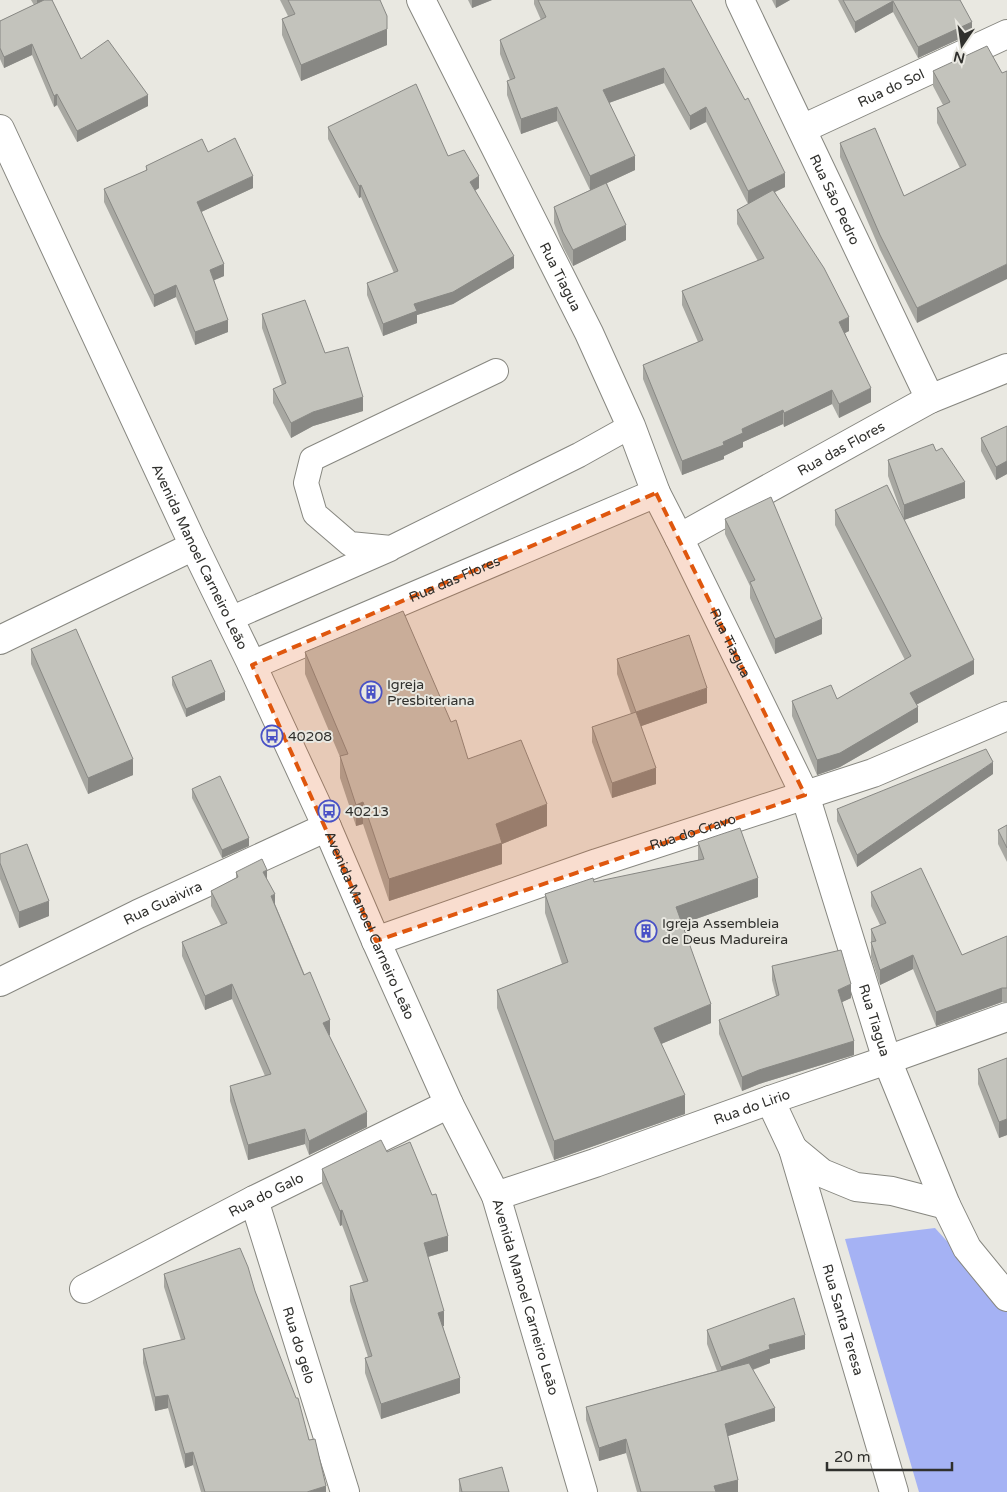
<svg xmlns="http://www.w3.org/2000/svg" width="1007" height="1492" font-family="'Varela Round',sans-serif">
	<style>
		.green { fill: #a5b2f4 }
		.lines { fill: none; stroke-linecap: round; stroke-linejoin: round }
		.service-casing { stroke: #878780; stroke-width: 26 }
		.minor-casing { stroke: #878780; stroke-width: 30 }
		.secondary-casing { stroke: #878780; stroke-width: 30 }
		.service { stroke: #fff; stroke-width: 24 }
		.minor { stroke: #fff; stroke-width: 28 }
		.secondary { stroke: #fff; stroke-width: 28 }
		.wall { fill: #a8a8a2 }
		.shaded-wall { fill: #888884 }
		.building { fill: #c3c3bc; stroke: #888884 }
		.marked { fill: #df570e; fill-opacity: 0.2; stroke: #df570e; stroke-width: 4; stroke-dasharray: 10 6; stroke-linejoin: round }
		.labels { text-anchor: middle; stroke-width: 4; stroke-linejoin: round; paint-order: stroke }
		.street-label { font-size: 14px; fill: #30302d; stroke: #e9e8e1 }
		.poi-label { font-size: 14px; fill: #30302d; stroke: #e9e8e1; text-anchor: start }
	</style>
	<rect width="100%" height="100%" fill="#e9e8e1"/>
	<path class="green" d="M935 1228 1007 1307V1492H919L845 1239Z"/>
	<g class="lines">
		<g class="service-casing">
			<path id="service" d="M496 371 312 459 306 483 315 514 350 544 391 548 579 455 631 426
				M230 619 390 549"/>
		</g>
		<g class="minor-casing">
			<g id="minor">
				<path id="s1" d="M421 0 589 333 631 426 656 493 679 538 805 795 887 1060 946 1205 967 1248 1007 1297"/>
				<path id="s2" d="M740 0 930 399"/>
				<path id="s3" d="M802 129 1007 34"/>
				<path id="s4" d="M679 538 930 399 1007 368"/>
				<path d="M0 640 194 546"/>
				<path id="s5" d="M252 665 656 493"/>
				<path id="s6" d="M376 941 597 863 873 773 1007 716"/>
				<path id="s7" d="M0 982 138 914 327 827"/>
				<path id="s8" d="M770 1100 793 1149 894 1492"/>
				<path d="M793 1149 822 1173 856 1187 892 1191 946 1205"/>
				<path id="s9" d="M496 1196 595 1163 770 1100 887 1060 1007 1017"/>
				<path id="s10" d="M254 1200 345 1492"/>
				<path id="s11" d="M84 1289 254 1200 449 1104"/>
			</g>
		</g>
		<g class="secondary-casing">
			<g id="secondary">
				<path id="s12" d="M0 129 194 546 252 665 327 827 376 941 449 1104 496 1196 583 1492"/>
			</g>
		</g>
		<use href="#service" class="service"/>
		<use href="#minor" class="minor"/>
		<use href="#secondary" class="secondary"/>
	</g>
	<path class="wall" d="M31 0H53H52L81 59 148 106 77 142 57 105 54 107 32 55 4 68 0 59V21L34 5Z
		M280 0H380L387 45 301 81 282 35V19L288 16Z
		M468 0H492L472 8Z
		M534 0H691L785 187 775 192 849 331 845 333 871 402 839 418 832 404 784 427 783 424 743 442V447L724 456V459L682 475 643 379V365L698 342 682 305V291L758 261 737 224V210L748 204 706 122 690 130 664 83 609 103 635 170 607 183 626 240 573 266 563 247 554 223V207L590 190 557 121 521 134 507 95V81L510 80 500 54V40L541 20 534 4Z
		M772 0H790L776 8Z
		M838 0H960L972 33 918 58 893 12 855 33Z
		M933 71 1002 73 917 323 880 250 840 157V143L904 196 960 168 937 123V108L943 105 933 86Z
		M328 127 448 156 479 188 475 190 514 268 453 304 417 315V323L383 336 367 295V283L394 273 361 197 359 198 328 139Z
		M208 152 253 188 201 212 224 276 214 280 228 332 195 345 176 297 154 307 104 202V189L146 171V166Z
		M262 314 325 353 363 411 313 426 291 438 273 403V389L282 385 262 328Z
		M1007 426V474L996 480 981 451V438Z
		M936 451 965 498 904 520 888 476V460Z
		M835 510 974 674 916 705 918 722 840 767 817 775 792 716V701L837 699 905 660 835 525Z
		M725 519 822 634 775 654 750 598V586L725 534Z
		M31 649 133 775 88 794 31 664Z
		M305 652 468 759 547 826 502 844V864L389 901 363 824 356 826 340 778V757L305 674Z
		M617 659 707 703 641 726 656 784 612 798 592 742V727L631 714 617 674Z
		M172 677 225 700 186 717 172 685Z
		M993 774 857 867 837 821V809Z
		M192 789 249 846 222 858 192 798Z
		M1007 825V862L998 844V830Z
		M698 842 758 897 682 924 711 1023 661 1044 685 1114 554 1160 497 1008V990L562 964 545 913V894L698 860Z
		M0 854 49 916 19 928 0 879Z
		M236 872 267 880 275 904 330 1035H329L367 1127 309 1155 305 1144 248 1160 230 1101V1086L265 1076 232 999 205 1010 182 956V942L221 925 211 906V891L236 878Z
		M871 892 962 955 1007 936V1003L1002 1002 936 1026 913 969 880 985 871 957V929L880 925 871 906Z
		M772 966 851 998 842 1002 854 1055 759 1084 742 1091 719 1034V1020L776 996 772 980Z
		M1007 1058V1135L999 1138 978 1084V1069Z
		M387 1152 448 1251 428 1257 444 1326H443L460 1393 381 1419 365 1373V1358L368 1357 350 1301V1286L363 1282 342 1225 340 1226 322 1184V1169Z
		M164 1274 255 1291 309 1440 326 1492H201L193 1465 185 1468 168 1408 155 1411 143 1363V1349L181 1340 164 1287Z
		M707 1330 805 1349 770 1359V1363L753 1370 775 1421 728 1436 738 1492H637L626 1453 599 1461 586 1420V1407L717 1371 707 1344Z
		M459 1479 509 1492H459Z"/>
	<path class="shaded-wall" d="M37 0H53L37 9Z
		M472 0H492L472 8Z
		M776 0H790L776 8Z
		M893 1V12L855 33V22Z
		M972 22V33L918 58V47Z
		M387 29V45L301 81V65Z
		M32 44V55L4 68V57Z
		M664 68V83L603 105V90Z
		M57 94V105L54 107V96Z
		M148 95V106L77 142V131Z
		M557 107V121L521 134V119Z
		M706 107V122L690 130V116Z
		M635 156V170L590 191V176Z
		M785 173V187L748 205V191Z
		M253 176V188L197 214V202Z
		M479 176V188L470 194V182Z
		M361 185V197L359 198V186Z
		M626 225V240L573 266V250Z
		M514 256V268L453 304 417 315V323L383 336V324L414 304Z
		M224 264V276L210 282V270Z
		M1007 264V279L917 323V308Z
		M176 285V297L154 307V295Z
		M849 317V331L839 336V322Z
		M228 320V332L195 345V332Z
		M871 388V402L839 418V404Z
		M832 390V404L784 427V413Z
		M363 397V411L313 426 291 438V423L313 412Z
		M783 410V424L743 442V447L724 456V459L682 475V461L723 442 742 429Z
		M1007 461V474L996 480V467Z
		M965 482V498L904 520V505Z
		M822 619V634L775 654V639Z
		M974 660V674L910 708V693Z
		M707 688V703L636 728V712Z
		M225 692V700L186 717V709Z
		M918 707V722L840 767 817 775V760Z
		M133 759V775L88 794V778Z
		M993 762V774L857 867V855Z
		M656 768V784L612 798V783Z
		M363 802V824L356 826V805Z
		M547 804V826L502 844V864L389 901V879L496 824Z
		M249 838V846L222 858V850Z
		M267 870V885L263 872Z
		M758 878V897L676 926V907Z
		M275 894V909L271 896Z
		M49 901V916L19 928V912Z
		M913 955V969L880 985V970Z
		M232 984V999L205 1010V996Z
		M851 984V998L838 1004V990Z
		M1002 988V1002L936 1026V1012Z
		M711 1004V1023L654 1047V1028Z
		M330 1020V1035L323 1038V1023Z
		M854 1041V1055L759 1084 742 1091V1077L759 1070Z
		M685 1095V1114L554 1160V1141Z
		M367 1112V1127L309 1155V1141Z
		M1007 1119V1135L999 1138V1122Z
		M305 1129V1144L248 1160V1145Z
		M342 1210V1225L340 1226V1211Z
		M448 1236V1251L424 1258V1243Z
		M444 1311V1326L438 1328V1313Z
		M805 1335V1349L770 1359V1363L721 1381V1367L769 1345Z
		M460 1378V1393L381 1419V1404Z
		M168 1395V1408L155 1411V1397Z
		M775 1408V1421L725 1437V1424Z
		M626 1439V1453L599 1461V1448Z
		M193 1452V1465L185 1468V1454Z
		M738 1480V1492H714V1486Z
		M326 1486V1492H307Z"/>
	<path class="building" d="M44 0H52L81 59 108 40 148 95 77 131 57 94 54 96 32 44 4 57 0 48V21Z
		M288 0H380L387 16V29L301 65 282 19 295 14Z
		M538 0H691L745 100 748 98 785 173 748 191 706 107 690 116 664 68 603 90 635 156 590 176 557 107 521 119 507 81 515 78 500 40 546 17Z
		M843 0H960L972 22 918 47 893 1 855 22Z
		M987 46 1002 73 1007 71V264L917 308 880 235 840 143 875 128 904 196 966 165 937 108 950 102 933 71Z
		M416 84 448 156 464 150 479 176 470 182 514 256 453 292 414 304 417 311 383 324 367 283 398 271 361 185 359 186 328 127Z
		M235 138 253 176 197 202 224 264 210 270 228 320 195 332 176 285 154 295 104 189 147 170 146 166 202 139 208 152Z
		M606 183 626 225 573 250 563 232 554 207Z
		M773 190 824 268 849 317 839 322 871 388 839 404 832 390 784 413 783 410 742 429 743 433 723 442 724 445 682 461 643 365 703 340 682 291 764 258 737 210Z
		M305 300 325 353 348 347 363 397 313 412 291 423 273 389 286 383 262 314Z
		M1007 426V461L996 467 981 438Z
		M933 444 936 451 942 448 965 482 904 505 888 460Z
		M887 485 974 660 910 693 918 707 840 753 817 760 792 701 831 685 837 699 911 656 835 510Z
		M771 497 822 619 775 639 750 582 755 580 725 519Z
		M403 611 451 722 456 720 468 759 521 740 547 804 496 824 502 843 389 879 363 802 356 805 340 756 348 754 305 652Z
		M76 629 133 759 88 778 31 649Z
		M689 635 707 688 636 712 617 659Z
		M211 660 225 692 186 709 172 677Z
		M636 712 656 768 612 783 592 727Z
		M986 749 993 762 857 855 837 809Z
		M220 776 249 838 222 850 192 789Z
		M1007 825V848L998 830Z
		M740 828 758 878 676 907 711 1004 654 1028 685 1095 554 1141 497 990 568 962 545 894 593 878 594 882 704 859 698 842Z
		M27 844 49 901 19 912 0 863V854Z
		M262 859 267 870 263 872 275 894 271 896 304 975 310 972 330 1020 323 1023 367 1112 309 1141 305 1129 248 1145 230 1086 271 1074 232 984 205 996 182 942 227 923 211 891 238 877 236 872Z
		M921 868 962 955 1007 936V988H1002L936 1012 913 955 880 970 871 942 876 941 871 929 886 923 871 892Z
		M841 950 851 984 838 990 854 1041 759 1070 742 1077 719 1020 779 995 772 966Z
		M1007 1058V1119L999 1122 978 1069Z
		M381 1140 387 1152 410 1142 432 1195 436 1194 448 1236 424 1243 444 1311 438 1313 460 1378 381 1404 365 1358 372 1356 350 1286 368 1281 342 1210 340 1211 322 1169Z
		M240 1248 248 1267 255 1291 296 1398H298L309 1440 315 1439 326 1486 307 1492H205L193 1452 185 1454 168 1395 155 1397 143 1349 185 1339 164 1274Z
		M794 1298 805 1335 769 1345 770 1349 721 1367 707 1330Z
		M749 1363 775 1408 725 1424 738 1480 714 1486 716 1492H641L626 1439 599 1448 586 1407Z
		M502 1467 509 1492H462L459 1479Z"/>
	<path class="marked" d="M656 493 805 795 376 941 252 665Z"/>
	<defs>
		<g id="building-ring" transform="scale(1.125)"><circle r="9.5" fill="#e9e8e1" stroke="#4951c6" stroke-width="1.5"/><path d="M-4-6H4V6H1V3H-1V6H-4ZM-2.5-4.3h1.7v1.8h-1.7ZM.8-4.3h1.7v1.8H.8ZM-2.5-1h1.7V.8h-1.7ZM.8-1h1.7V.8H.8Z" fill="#4951c6"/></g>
		<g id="bus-ring" transform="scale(1.125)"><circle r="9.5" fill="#e9e8e1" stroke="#4951c6" stroke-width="1.5"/><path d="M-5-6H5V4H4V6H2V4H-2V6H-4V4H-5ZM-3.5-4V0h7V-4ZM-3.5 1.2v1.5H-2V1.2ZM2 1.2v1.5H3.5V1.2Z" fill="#4951c6"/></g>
	</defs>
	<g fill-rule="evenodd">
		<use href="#building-ring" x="371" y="692"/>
		<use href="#bus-ring" x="272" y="736"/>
		<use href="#bus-ring" x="329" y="811"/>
		<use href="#building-ring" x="646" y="931"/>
	</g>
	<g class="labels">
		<g class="street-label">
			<text dy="5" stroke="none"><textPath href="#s3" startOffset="98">Rua do Sol</textPath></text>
			<text dy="5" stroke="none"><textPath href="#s2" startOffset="221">Rua São Pedro</textPath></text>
			<text dy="5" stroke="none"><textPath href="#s1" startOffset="310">Rua Tiagua</textPath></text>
			<text dy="5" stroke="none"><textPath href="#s4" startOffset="185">Rua das Flores</textPath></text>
			<text dy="5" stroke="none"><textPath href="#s12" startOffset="472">Avenida Manoel Carneiro Leão</textPath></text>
			<text dy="5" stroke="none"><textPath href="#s5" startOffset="220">Rua das Flores</textPath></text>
			<text dy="5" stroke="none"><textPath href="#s1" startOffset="714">Rua Tiagua</textPath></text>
			<text dy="5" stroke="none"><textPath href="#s6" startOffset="335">Rua do Cravo</textPath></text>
			<text dy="5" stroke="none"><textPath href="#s7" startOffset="181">Rua Guaivira</textPath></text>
			<text dy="5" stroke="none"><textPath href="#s12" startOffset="878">Avenida Manoel Carneiro Leão</textPath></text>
			<text dy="5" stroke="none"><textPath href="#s1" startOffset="1119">Rua Tiagua</textPath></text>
			<text dy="5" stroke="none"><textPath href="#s9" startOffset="271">Rua do Lirio</textPath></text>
			<text dy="5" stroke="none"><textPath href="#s11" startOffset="205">Rua do Galo</textPath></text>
			<text dy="5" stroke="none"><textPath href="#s12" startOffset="1282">Avenida Manoel Carneiro Leão</textPath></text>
			<text dy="5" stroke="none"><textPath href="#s8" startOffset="232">Rua Santa Teresa</textPath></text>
			<text dy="5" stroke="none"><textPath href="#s10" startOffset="152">Rua do gelo</textPath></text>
		</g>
		<g class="poi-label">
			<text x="387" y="689">Igreja<tspan x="387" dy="16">Presbiteriana</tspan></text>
			<text x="288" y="741">40208</text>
			<text x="345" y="816">40213</text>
			<text x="662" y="928">Igreja Assembleia<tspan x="662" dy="16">de Deus Madureira</tspan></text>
		</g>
	</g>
	<g transform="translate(962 45) rotate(193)" stroke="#e9e8e1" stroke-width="4" paint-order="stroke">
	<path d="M0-4L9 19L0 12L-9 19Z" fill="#30302d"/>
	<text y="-8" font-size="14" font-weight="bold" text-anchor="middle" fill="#30302d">N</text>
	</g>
	<path d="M827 1462v8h125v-8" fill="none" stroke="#30302d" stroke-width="2.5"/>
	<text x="834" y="1462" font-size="15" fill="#30302d" stroke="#e9e8e1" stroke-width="4" paint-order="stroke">20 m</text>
</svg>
